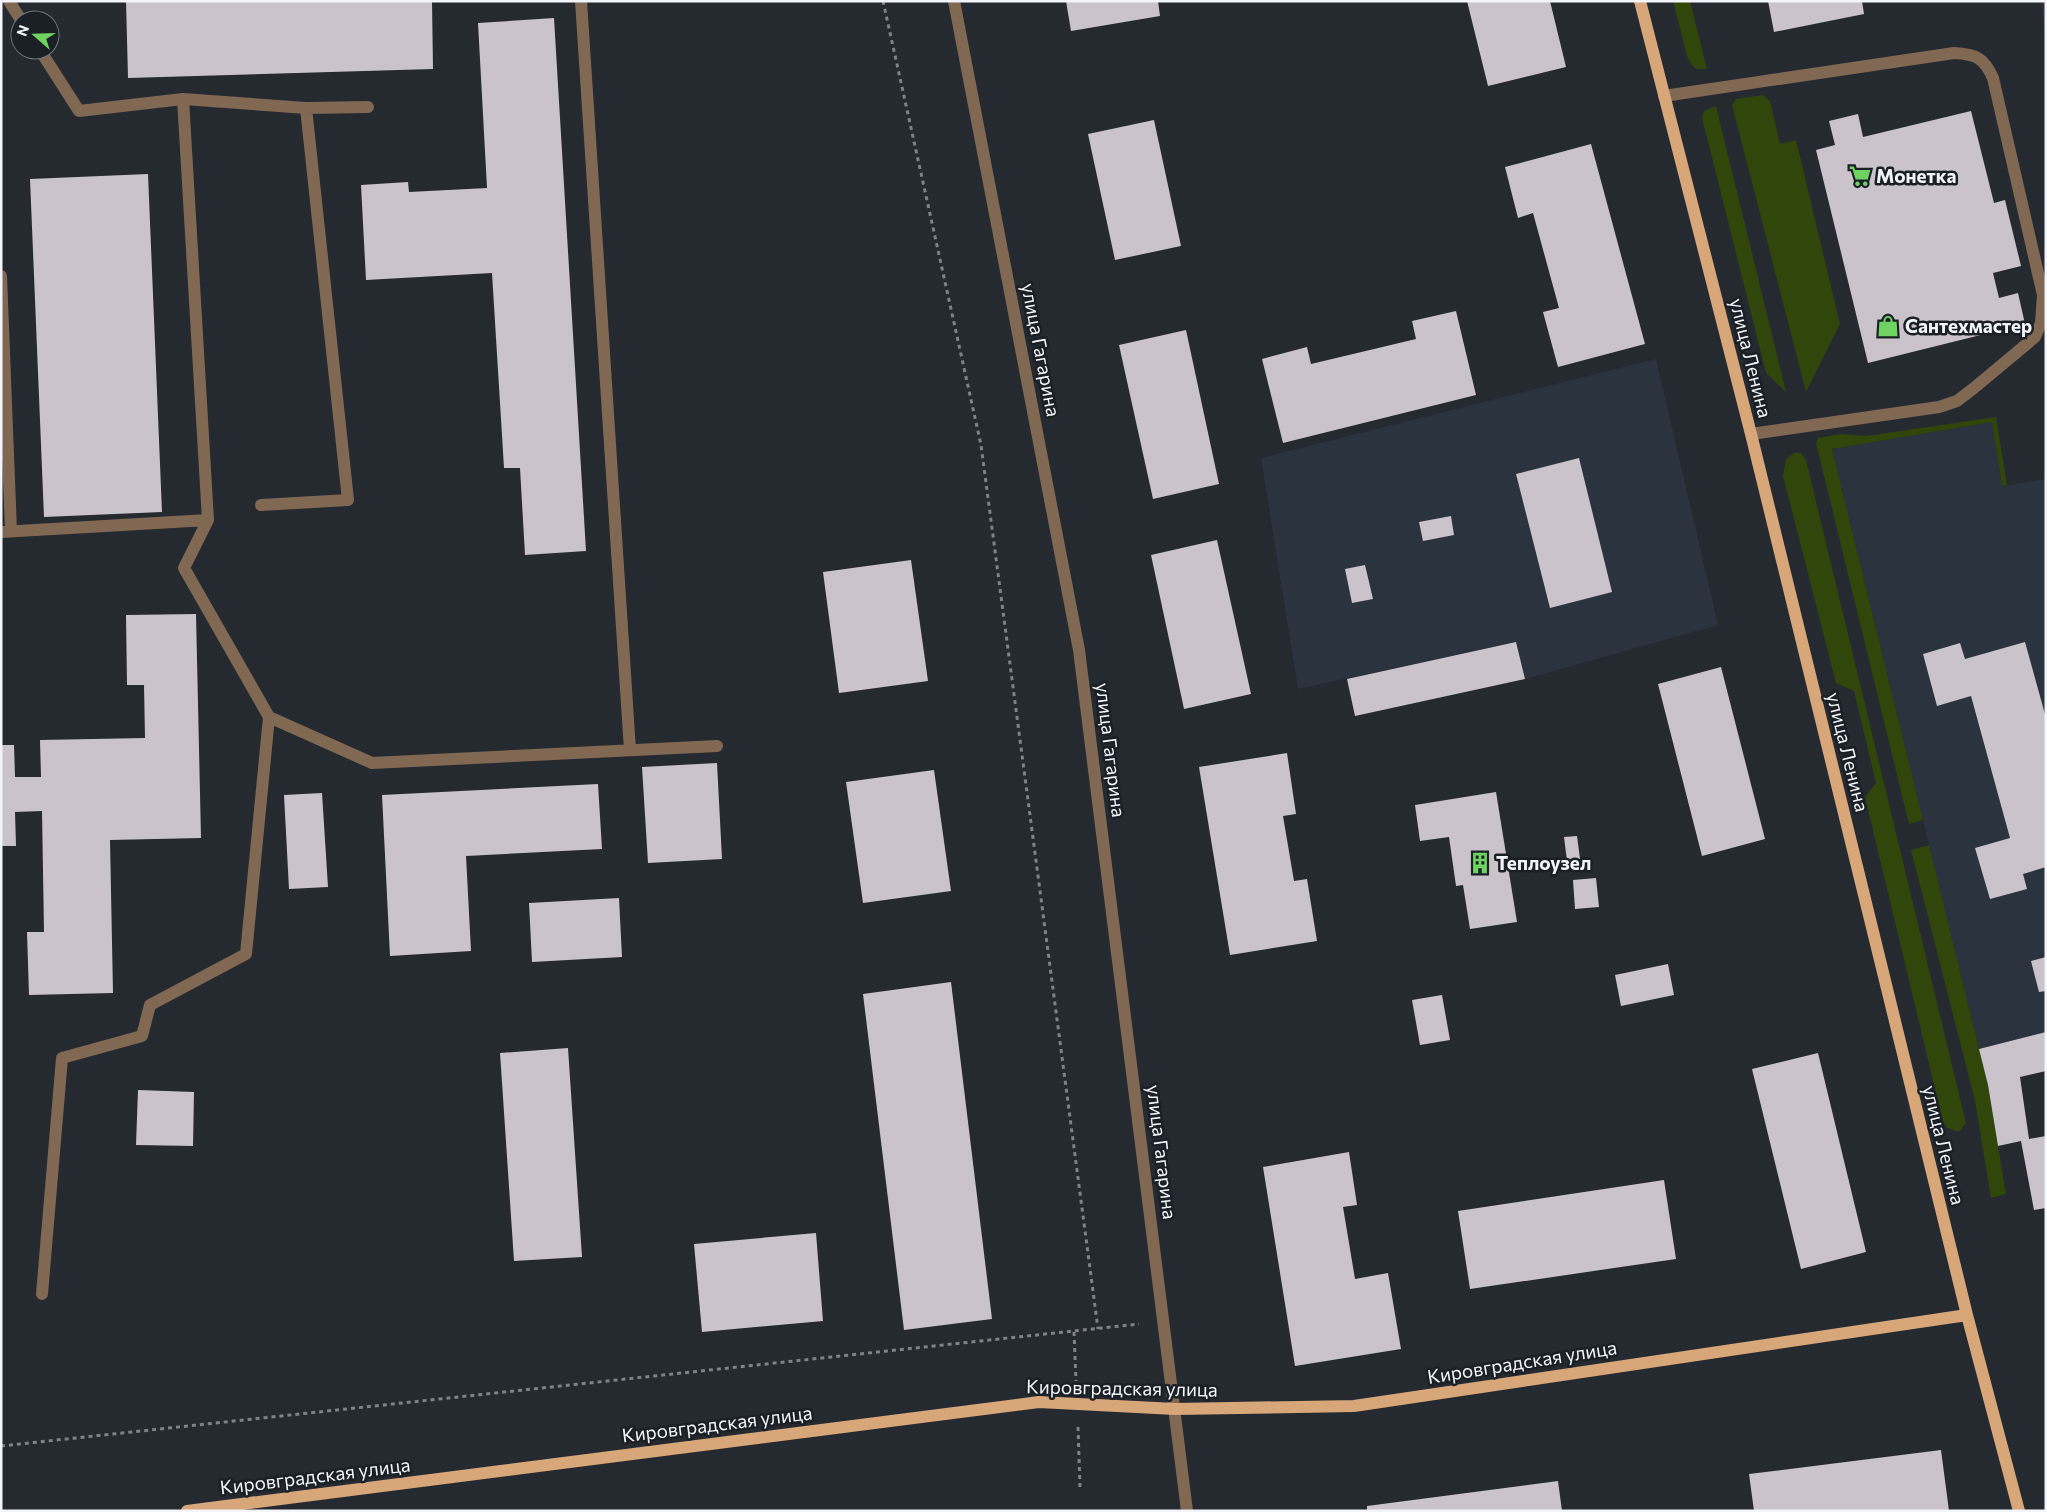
<svg xmlns="http://www.w3.org/2000/svg" width="2047" height="1512" font-family="Commissioner,sans-serif">
	<style>
		.built { fill: #2b333f }
		.industrial { fill: #352c3c }
		.green { fill: #31460b }
		.building { fill: #cac3cb }
		.lines { fill: none; stroke-linecap: round; stroke-linejoin: round }
		.path { stroke: #7f8288; stroke-width: 3; stroke-dasharray: 4 4; stroke-linecap: butt }
		.minor { stroke: #806853; stroke-width: 12 }
		.major { stroke: #d7a679; stroke-width: 12 }
		.labels { text-anchor: middle; stroke-width: 5; stroke-linejoin: round; paint-order: stroke }
		.poi-label { font-size: 19px; font-weight: bold; fill: #f2f5fa; stroke: #1b2026; text-anchor: start }
		.street-label { font-size: 19px; fill: #f2f5fa; stroke: #1b2026 }
	</style>
	<rect width="100%" height="100%" fill="#252930"/>
	<path class="built" d="M1656 359 1718 625 1525 679 1516 642 1298 689 1261 458Z
		M1992 422 2002 486 2046 479V1032L1979 1049 1832 449Z"/>
	<path class="industrial" d="M2041 1H2046V40Z"/>
	<path class="green" d="M1673 1H1690L1707 69H1696L1691 64 1687 56Z
		M1763 95 1770 101 1780 144 1796 140 1840 324 1806 392 1732 105 1736 99Z
		M1716 106 1786 392 1766 373 1702 118 1704 111Z
		M1996 417 2007 485 2002 486 1992 422 1832 449 1923 820 1909 824 1816 443 1818 438 1840 434 1866 436Z
		M1794 453H1801L1806 460 1966 1123 1959 1132 1947 1128 1943 1122 1865 797 1876 783 1854 691 1836 683 1783 476 1786 459Z
		M1929 845 1988 1085 2006 1194 1991 1198 1975 1101 1911 850Z"/>
	<path class="building" d="M126 1H432L433 69 128 78Z
		M1066 1H1158L1160 16 1071 31Z
		M1467 1H1550L1566 67 1488 86Z
		M1768 1H1862L1864 14 1774 32Z
		M554 18 586 551 525 555 520 468H504L492 273 366 280 361 185 408 182 409 192 487 188 478 23Z
		M1971 111 1994 203 2005 200 2021 266 1993 273 1999 298 2018 293 2025 324 1868 363 1816 150 1835 145 1829 121 1858 114 1863 137Z
		M1154 120 1181 246 1115 260 1088 134Z
		M1591 144 1645 344 1558 367 1543 312 1559 308 1533 213 1518 218 1505 167Z
		M148 174 162 512 44 517 30 179Z
		M1456 311 1476 395 1283 443 1262 359 1307 347 1311 364 1416 339 1412 321Z
		M1186 330 1219 484 1153 499 1119 345Z
		M1579 458 1612 592 1550 608 1516 474Z
		M1451 516 1454 535 1423 541 1419 522Z
		M1217 540 1251 694 1184 709 1151 555Z
		M911 560 928 681 839 693 823 572Z
		M1365 565 1373 599 1352 603 1345 569Z
		M196 614 201 838 110 840 113 993 29 995 27 932H44L42 811 15 812 16 846H1V745H14L15 777H41L40 740 145 738 144 685H127L126 615Z
		M1516 642 1525 679 1355 716 1347 679Z
		M2025 642 2046 718V867L2023 874 2027 889 1990 899 1975 848 2010 838 1971 696 1937 706 1923 654 1960 643 1965 659Z
		M1721 667 1765 839 1702 856 1658 684Z
		M1287 753 1296 814 1283 816 1294 881 1307 879 1317 941 1230 955 1199 767Z
		M717 763 722 859 648 863 642 767Z
		M934 770 951 891 863 903 846 782Z
		M598 784 602 849 466 856 471 951 390 956 382 795Z
		M1496 792 1517 922 1470 929 1463 885 1456 886 1449 837 1420 841 1415 805Z
		M322 793 328 887 289 889 284 795Z
		M1577 836 1580 859 1567 861 1564 837Z
		M1596 878 1599 907 1575 909 1573 880Z
		M619 898 622 957 532 962 529 903Z
		M2046 957V991L2039 992 2031 961Z
		M1668 964 1674 995 1621 1006 1615 975Z
		M951 982 992 1319 904 1330 863 994Z
		M1442 995 1450 1040 1420 1045 1412 1000Z
		M2046 1032V1071L2020 1077 2029 1139 2046 1136V1208L2034 1210 2021 1141 1998 1146 1988 1085 1979 1049Z
		M568 1048 582 1257 514 1261 500 1053Z
		M1818 1053 1866 1252 1801 1269 1752 1069Z
		M138 1090 194 1092 193 1146 136 1145Z
		M1349 1152 1357 1205 1343 1207 1355 1279 1388 1273 1401 1349 1295 1366 1263 1167Z
		M1664 1180 1676 1259 1470 1289 1458 1211Z
		M816 1233 823 1321 702 1332 694 1244Z
		M1941 1450 1949 1511H1754L1749 1474Z
		M1558 1481 1562 1511H1367V1506Z"/>
	<g class="lines">
		<path class="path" d="M883 1 981 445 1098 1329
			M1074 1332 1076 1381
			M1078 1427 1080 1487
			M1 1446 1139 1324"/>
		<path class="minor" d="M9 1 21 20
			M581 1 630 750
			M954 1 1079 650 1187 1511
			M40 50 79 111 183 99 306 108 368 107
			M1664 96 1954 53C1976 54 1984 58 1993 78L2043 295 2041 323 2035 337 1974 388 1957 401 1939 407 1751 434
			M183 99 208 520
			M1 276 11 531
			M261 505 348 500 306 108
			M1 532 208 520 184 568 269 717 372 763 717 746
			M42 1294 62 1058 142 1036 150 1005 246 954 269 717"/>
		<path class="major" d="M1640 1 1751 434 1967 1315 2019 1511
			M187 1511 1039 1402 1175 1409 1354 1406 1967 1315"/>
	</g>
	<defs>
		<g id="supermarket-bare" transform="scale(1.725)"><path d="M-6-5.5h2.5l.6 2H6L4.5 2H-2.5L-4.4-4H-6ZM-1.5 3.2a1.3 1.3 0 1 0 .1 0ZM3 3.2a1.3 1.3 0 1 0 .1 0Z" fill="#6ed360" stroke="#1b2026" stroke-width="2.5" paint-order="stroke"/></g>
		<g id="shop-bare" transform="scale(1.725)"><path d="M-5-2.5h2.3a2.7 3.5 0 0 1 5.4 0H5L5.5 6h-11ZM-1.5-2.5h3a1.5 2.3 0 0 0-3 0Z" fill="#6ed360" stroke="#1b2026" stroke-width="2.5" paint-order="stroke"/></g>
		<g id="building-bare" transform="scale(1.725)"><path d="M-4-6H4V6H1V3H-1V6H-4ZM-2.5-4.3h1.7v1.8h-1.7ZM.8-4.3h1.7v1.8H.8ZM-2.5-1h1.7V.8h-1.7ZM.8-1h1.7V.8H.8Z" fill="#6ed360" stroke="#1b2026" stroke-width="2.5" paint-order="stroke"/></g>
	</defs>
	<g fill-rule="evenodd">
		<use href="#supermarket-bare" x="1860" y="176"/>
		<use href="#shop-bare" x="1888" y="326"/>
		<use href="#building-bare" x="1480" y="863"/>
	</g>
	<g class="labels">
		<g class="poi-label">
			<text x="1876" y="183">Монетка</text>
			<text x="1905" y="333">Сантехмастер</text>
			<text x="1496" y="870">Теплоузел</text>
		</g>
		<g class="street-label">
			<text transform="translate(1041 350) rotate(79)" y="7">улица Гагарина</text>
			<text transform="translate(1751 358) rotate(76)" y="7">улица Ленина</text>
			<text transform="translate(1111 750) rotate(83)" y="7">улица Гагарина</text>
			<text transform="translate(1848 752) rotate(76)" y="7">улица Ленина</text>
			<text transform="translate(1944 1145) rotate(76)" y="7">улица Ленина</text>
			<text transform="translate(1162 1152) rotate(83)" y="7">улица Гагарина</text>
			<text transform="translate(1522 1362) rotate(-9)" y="7">Кировградская улица</text>
			<text transform="translate(1122 1388) rotate(1)" y="7">Кировградская улица</text>
			<text transform="translate(717 1424) rotate(-7)" y="7">Кировградская улица</text>
			<text transform="translate(315 1476) rotate(-7)" y="7">Кировградская улица</text>
		</g>
	</g>
	<rect width="2047" height="1512" fill="none" stroke="#f2f5fa" stroke-width="5"/>
	<g transform="translate(35 35) rotate(290)"><circle r="24" fill="#1b2026" stroke="#71757b"/>
	<path d="M0-4L9 19L0 12L-9 19Z" fill="#6ed360"/>
	<text y="-8" font-size="14" font-weight="bold" text-anchor="middle" fill="#f2f5fa">N</text>
	</g>
</svg>
